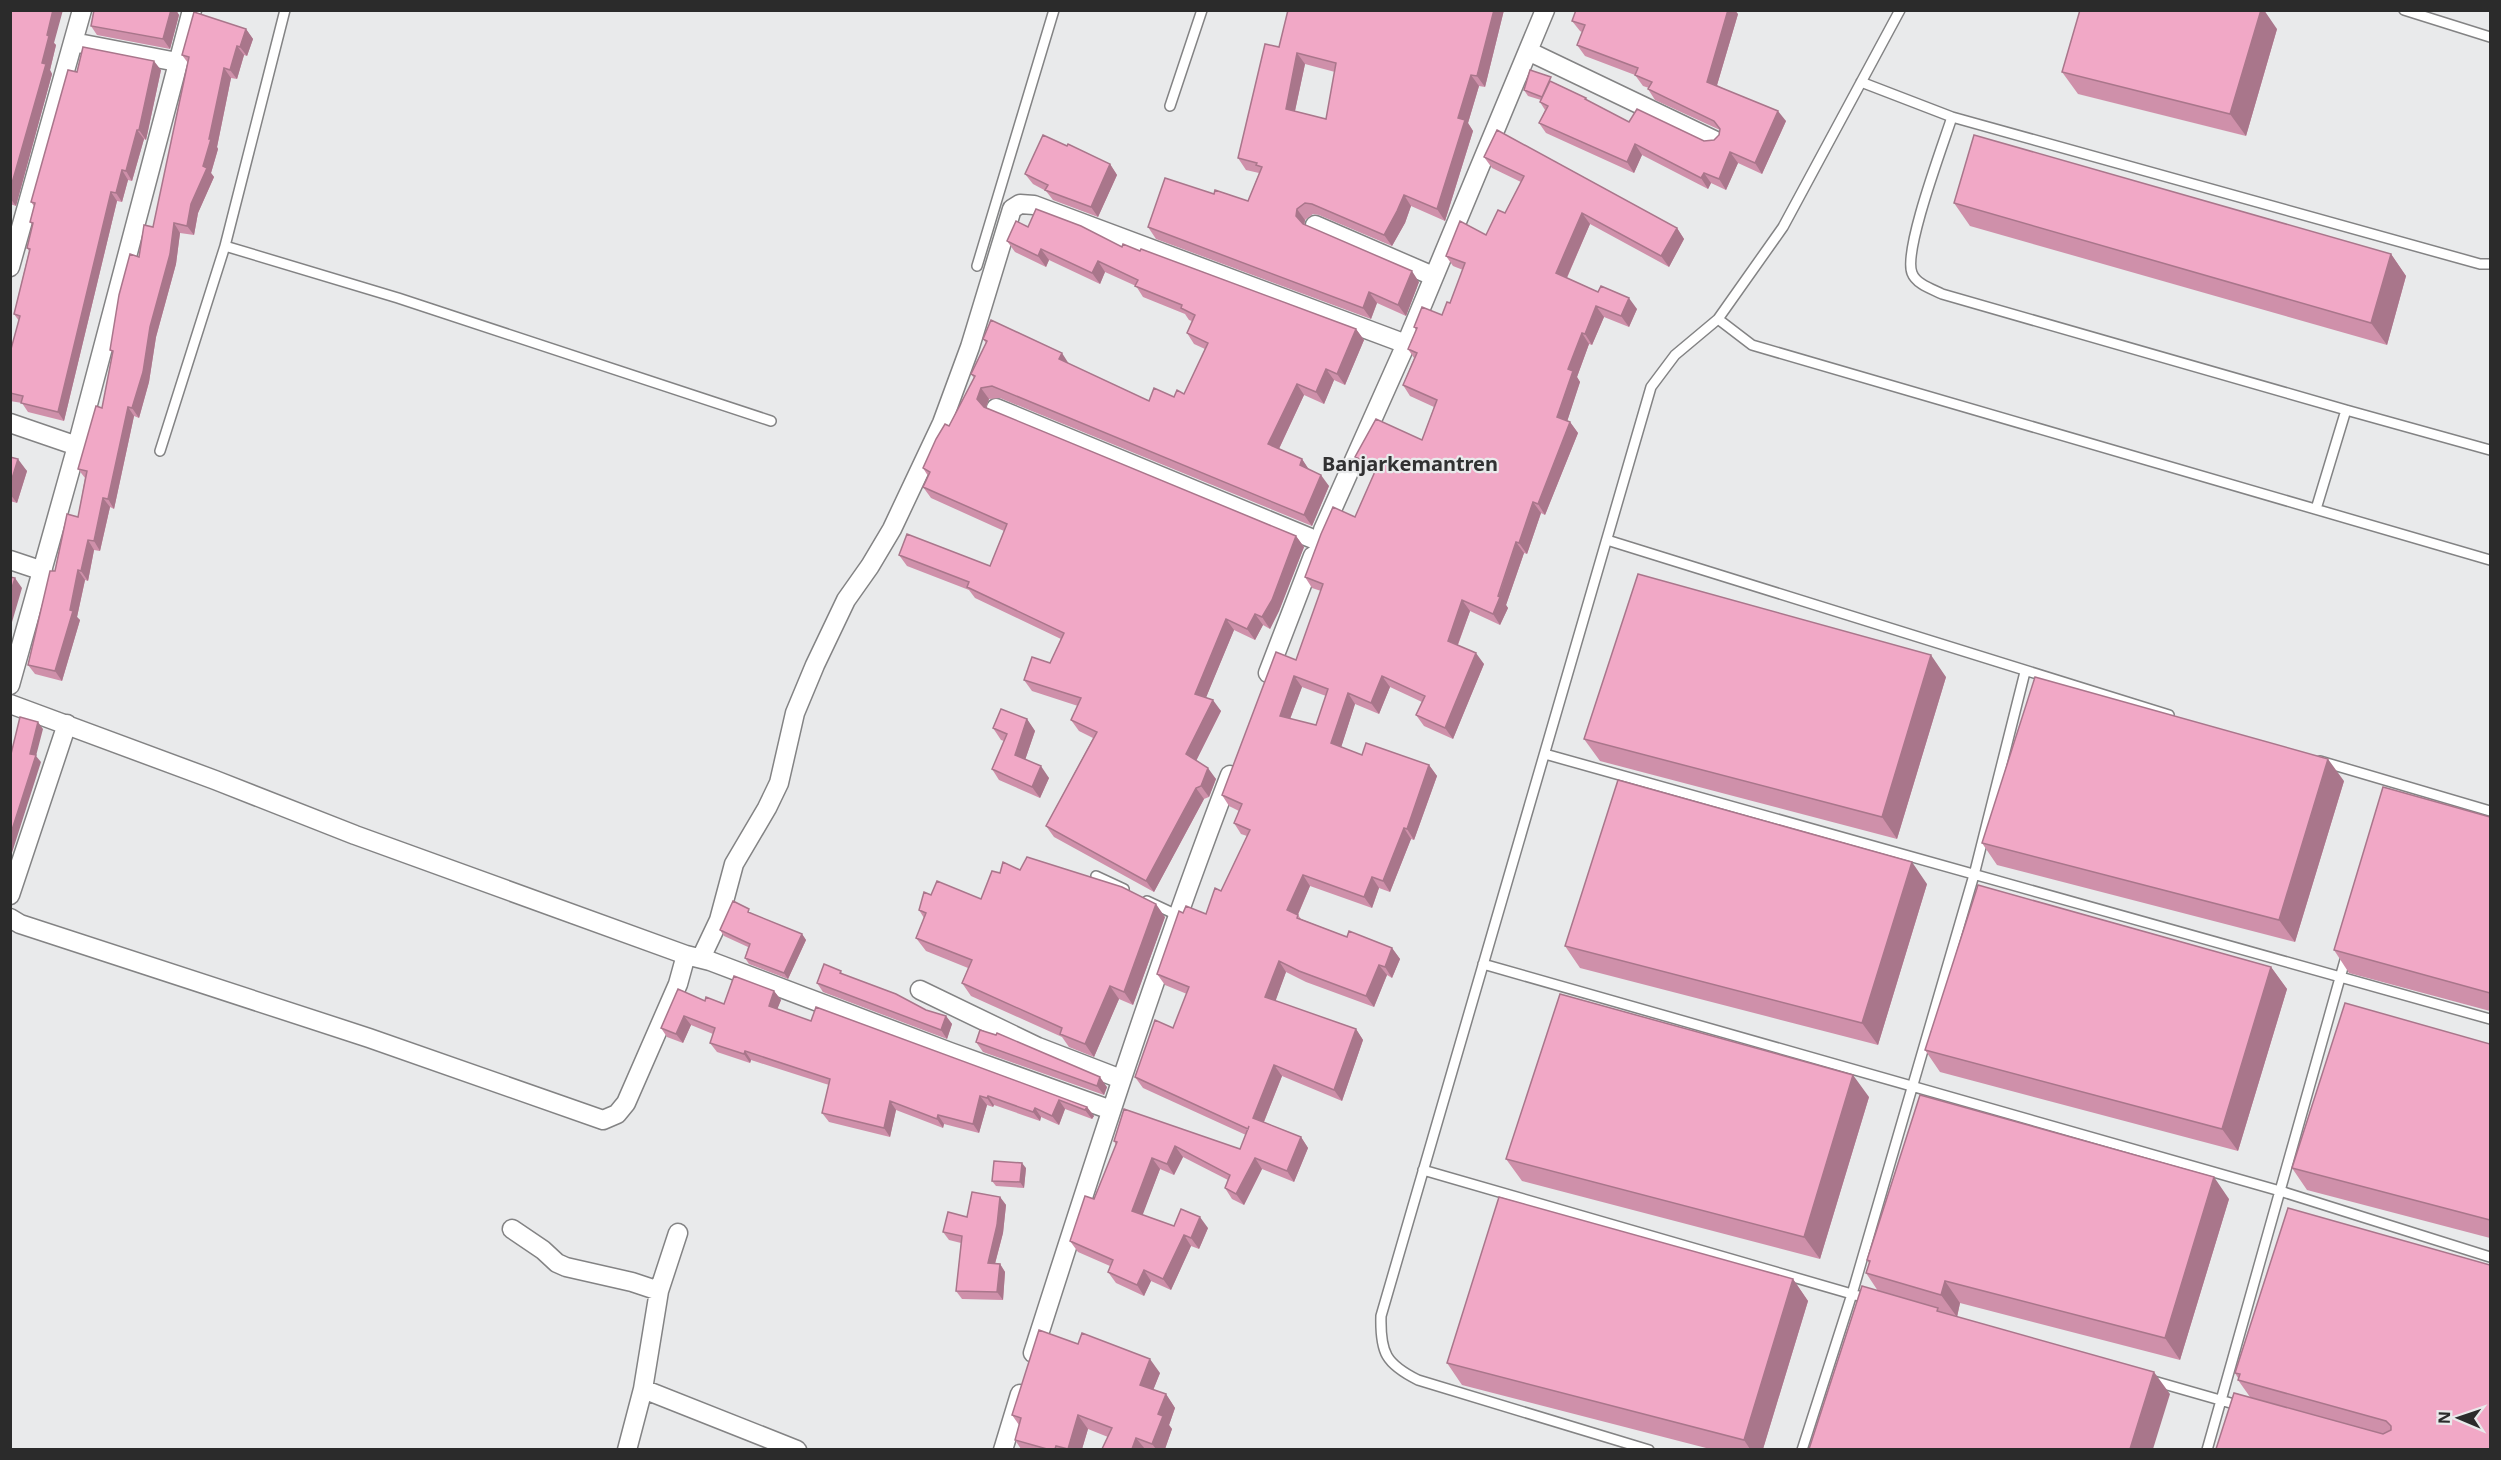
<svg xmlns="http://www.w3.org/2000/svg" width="2501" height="1460" font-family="'Noto Sans',sans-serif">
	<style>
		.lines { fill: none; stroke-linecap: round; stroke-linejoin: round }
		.lane-casing { stroke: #838384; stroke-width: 12 }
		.street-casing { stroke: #838384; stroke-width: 21 }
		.lane { stroke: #fff; stroke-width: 9 }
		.street { stroke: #fff; stroke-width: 18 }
		.wall { fill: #cf90aa; fill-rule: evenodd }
		.shaded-wall { fill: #a9768b }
		.building { fill: #f1a8c6; stroke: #a9768b; stroke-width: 1.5; fill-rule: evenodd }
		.labels { text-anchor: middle; stroke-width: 4.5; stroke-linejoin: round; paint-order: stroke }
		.quarter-label { font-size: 20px; font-weight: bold; fill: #313132; stroke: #e9eaeb }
	</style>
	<rect width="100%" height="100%" fill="#e9eaeb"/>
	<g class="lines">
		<g class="lane-casing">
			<path id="lane" d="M285 10 225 246 398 298 771 421
				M2404 10 2490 37
				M1861 82 1952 117 2480 264H2490
				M1170 106 1202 10
				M1952 117C1943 145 1903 251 1912 273 1916 284 1932 289 1942 294L2346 410
				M977 266 1054 10
				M1718 319 1752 345 2490 560
				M160 451 225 246
				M2316 509 2346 410 2490 450
				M1607 540 2169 715
				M1545 754 2490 1019
				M2320 761 2490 811
				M1096 876 1124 889
				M1147 901 1177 915
				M1483 964 2280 1191 2490 1257
				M1423 1170 1869 1299
				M2150 1380 2241 1406
				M1649 1450 1418 1380C1386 1364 1380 1353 1381 1316L1651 387 1675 355 1718 319 1783 227 1900 10
				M1802 1450 1852 1294 1974 875 2025 672
				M2207 1450 2347 953"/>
		</g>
		<g class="street-casing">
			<path id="street" d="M73 42 177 62
				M1528 51 1716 141
				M1315 225 1433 276
				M10 267 82 10
				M996 408 1318 541
				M10 423 77 446
				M1323 530 1406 344 1545 10
				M10 560 43 571
				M1268 673 1313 556
				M10 685 77 446 192 10
				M10 704 215 780 355 835 686 955 710 961 950 1052 1111 1110
				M10 895 67 724
				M10 918 20 924 369 1038 603 1120 617 1114 626 1103 678 984 686 955
				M701 958 719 920 734 864 767 808 779 783 795 713 815 665 846 600 870 566 892 529 942 423 970 347 1012 209 1020 204 1034 205 1406 344
				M920 990 1038 1047 1121 1079
				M512 1229 543 1250 557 1263 566 1267 632 1282 659 1291
				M1033 1353C1095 1159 1157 965 1230 775
				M643 1389 797 1450
				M627 1450 643 1389 659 1291 678 1233
				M1003 1450 1020 1394"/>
		</g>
		<use href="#lane" class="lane"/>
		<use href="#street" class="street"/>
	</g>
	<path class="wall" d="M10 10 54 43 56 45 50 70 52 74 16 206 10 204Z
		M94 10H176L179 15 170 49 97 35 91 26Z
		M1288 10H1504L1485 87 1479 86 1468 123 1473 131 1445 221 1411 206 1405 223 1392 246 1319 215 1313 214 1305 220 1304 225 1419 282 1406 316 1377 303 1371 319 1156 239 1148 227 1214 194 1248 201 1259 173 1246 170 1238 158 1279 47ZM1305 64 1335 72 1326 119 1295 111Z
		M1738 14 1717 85 1786 121 1762 174 1738 163 1726 190 1711 183 1708 189 1642 155 1634 173 1546 133 1539 123 1545 110 1540 102 1541 100 1528 96 1524 90 1555 83 1586 98 1588 101 1629 122 1704 141 1714 140 1719 135 1720 130 1655 100 1648 89 1649 88 1643 86 1635 75 1585 56 1577 45 1582 32 1580 31 1572 21Z
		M246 29 253 39 247 56 244 55 237 79 231 78 217 147 218 149 211 173 214 177 198 213 194 235 180 233 176 264 156 337 149 382 139 418 134 416 114 509 110 507 100 551 94 550 88 581 85 580 77 617 80 620 62 681 35 674 28 665 55 571 78 517 85 478 78 469 102 408 113 354 110 350 153 227 188 63 182 55Z
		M2277 29 2246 136 2078 94 2062 72Z
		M161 70 146 140 144 139 132 181 128 180 122 202 117 201 64 421 28 412 22 403 10 401V349H11L19 321 14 314 29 251 27 248 33 226 30 222 34 206 31 202 77 72Z
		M1484 157 1677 228 1684 239 1669 267 1590 224 1567 278 1637 309 1629 327 1604 317 1592 345 1589 344 1577 377 1580 382 1567 421 1570 422 1578 433 1545 515 1541 513 1527 554 1524 553 1506 605 1508 608 1500 625 1470 611 1458 645 1484 664 1453 739 1424 726 1416 715 1422 702 1390 687 1379 714 1355 704 1341 747 1362 755 1429 765 1437 776 1414 840 1411 839 1390 892 1379 888 1372 908 1310 886 1298 915 1301 919 1347 937 1392 948 1400 959 1392 978 1387 975 1374 1007 1306 982 1286 972 1275 1001 1356 1029 1363 1040 1342 1101 1282 1076 1264 1122 1301 1137 1308 1148 1294 1182 1262 1169 1244 1205 1232 1199 1225 1188 1228 1180 1183 1157 1174 1175 1160 1169 1142 1215 1174 1226 1208 1228 1199 1249 1191 1246 1171 1290 1151 1281 1144 1296 1116 1283 1108 1272 1110 1266 1078 1252 1070 1241 1094 1199 1116 1145 1114 1141 1240 1149 1246 1135 1143 1088 1135 1077 1173 1028 1187 994 1165 985 1157 974 1183 913 1206 914 1221 891 1247 836 1241 834 1234 823 1239 811 1229 806 1222 795 1296 660 1321 591 1312 588 1305 577 1355 517 1374 473 1363 468 1355 457 1422 440 1434 407 1410 396 1403 385 1414 358 1408 349 1416 330 1414 327 1442 315 1450 303 1463 270 1453 266 1446 256 1486 235 1505 213 1521 182 1492 168ZM1302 687 1326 696 1316 725 1290 719Z
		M1110 164 1117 175 1098 217 1053 200 1046 191 1033 184 1025 174Z
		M1954 203 2391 254 2406 276 2387 345 1970 226Z
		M1028 227 1140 251 1356 329 1364 340 1345 385 1334 380 1324 404 1304 395 1279 449 1302 459 1308 469 1329 486 1312 526 1000 398 989 399 986 408 1296 536 1304 547 1279 611 1270 629 1263 625 1255 640 1234 630 1206 697 1221 711 1196 761 1216 779 1209 797 1204 799 1154 892 1054 837 1046 826 1093 738 1079 731 1071 720 1078 706 1032 691 1024 680 1050 663 1061 639 975 598 969 590 907 566 899 555 990 566 1004 531 931 498 923 487 928 476 923 468 949 426 974 378 971 374 986 343 983 339 1069 364 1149 401 1174 397 1184 394 1205 349 1194 344 1187 333 1192 321 1189 320 1185 314 1143 297 1136 286 1105 272 1100 284 1049 260 1046 267 1015 252 1007 241Z
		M10 457 27 471 17 503 10 501Z
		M1946 677 1897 839 1600 761 1584 739Z
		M1027 719 1035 731 1025 760 1049 778 1040 798 999 780 992 769 1004 741 1001 740 993 728Z
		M2344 781 2295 942 1997 865 1982 843Z
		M2490 817V1011L2349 973 2334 950Z
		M1020 870 1165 917 1133 1005 1119 999 1094 1057 1069 1047 1062 1037 971 996 962 983 968 968 926 951 916 938 924 918 919 910 931 895 981 899 1000 873Z
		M1927 884 1878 1045 1580 968 1565 946Z
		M753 914 802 934 806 940 788 979 749 964 745 958 748 947 724 936 720 930Z
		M2271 967 2287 989 2238 1151 1940 1072 1925 1050Z
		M841 971 842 974 926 1010 946 1016 952 1024 947 1039 823 992 817 983Z
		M774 991 781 1000 777 1009 811 1021 1087 1107 1094 1116 1092 1119 1065 1109 1059 1125 1041 1117 1040 1121 994 1105 993 1107 987 1105 979 1133 944 1124 943 1128 896 1110 890 1137 829 1122 822 1113 829 1085 751 1060 750 1063 717 1052 710 1043 713 1034 691 1025 683 1043 667 1037 661 1028 705 1001 724 1004Z
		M976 1042 1107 1087 1104 1095 983 1052Z
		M2490 1044V1238L2307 1190 2292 1168Z
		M1869 1097 1820 1259 1522 1181 1506 1159Z
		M1026 1168 1024 1188 996 1186 992 1181Z
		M1000 1197 1006 1205 1003 1233 995 1264H1000L1005 1272 1003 1300 962 1299 956 1291 961 1243 949 1240 943 1232Z
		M2229 1199 2180 1360 1960 1303 1957 1317 2170 1394 1878 1291 1866 1273 1869 1263 1867 1260Z
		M1793 1279 1808 1301 1763 1449H1710L1462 1385 1447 1363Z
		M1160 1373 1153 1390 1166 1394 1175 1408 1169 1425 1172 1429 1165 1449H1102L1108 1437 1088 1429 1082 1449H1021L1015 1440 1019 1425 1012 1415Z
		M2235 1373 2490 1449H2216L2250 1397 2238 1380V1378Z"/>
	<path class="shaded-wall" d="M53 10H63L54 43 56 45 50 70 52 74 16 206 10 198V190L42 63 47 35Z
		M171 10H176L179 15 170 49 163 39Z
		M1494 10H1504L1485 87 1477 76Z
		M1728 10H1735L1738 14 1715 92 1707 82Z
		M2261 10H2264L2277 29 2246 136 2230 114Z
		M246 29 253 39 247 56 240 47Z
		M237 46 244 55 237 79 230 70Z
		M1297 53 1305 64 1293 120 1286 109Z
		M154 61 161 70 146 140 139 130Z
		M224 68 231 78 217 147 218 149 211 173 214 177 198 213 194 235 187 226 191 204 203 166Z
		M1471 75 1479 86 1468 123 1473 131 1445 221 1437 209 1458 118Z
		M1778 111 1786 121 1762 174 1755 163Z
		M137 130 144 139 132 181 126 171Z
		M1635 144 1642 155 1634 173 1627 162Z
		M1730 152 1738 163 1726 190 1719 179Z
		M1110 164 1117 175 1098 217 1091 207Z
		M122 170 128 180 122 202 116 193Z
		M1704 173 1711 183 1708 189 1701 178Z
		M111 192 117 201 64 421 58 412Z
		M1404 195 1411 206 1405 223 1392 246 1384 235Z
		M1297 209 1305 220 1304 227 1296 216Z
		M1582 213 1590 224 1564 284 1556 273Z
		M174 223 180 233 176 264 156 337 149 382 139 418 132 408 150 327Z
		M1677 228 1684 239 1669 267 1661 256Z
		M1041 249 1049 260 1046 267 1038 256Z
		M2391 254 2406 276 2387 345 2371 323Z
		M1098 261 1105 272 1100 284 1092 273Z
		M1412 271 1419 282 1406 316 1398 305Z
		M1369 292 1377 303 1371 319 1363 308Z
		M1629 298 1637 309 1629 327 1621 316Z
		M1596 306 1604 317 1592 345 1585 334Z
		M1356 329 1364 340 1345 385 1337 374Z
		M1582 333 1589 344 1577 377 1580 382 1565 428 1557 417 1568 369Z
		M1062 353 1069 364 1059 359Z
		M1326 369 1334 380 1324 404 1316 392Z
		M1297 384 1304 395 1276 455 1268 444Z
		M981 388 989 399 985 410 977 399Z
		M128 407 134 416 114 509 108 499Z
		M1570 422 1578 433 1545 515 1538 504Z
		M18 459 27 471 17 503 10 494V485Z
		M1302 459 1310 471 1300 465Z
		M1321 475 1329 486 1312 526 1304 515Z
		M103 498 110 507 100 551 94 541Z
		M1533 502 1541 513 1527 554 1519 543Z
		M1296 536 1304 547 1279 611 1270 629 1262 617Z
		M88 540 94 550 88 581 81 571Z
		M1516 542 1524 553 1506 605 1508 608 1500 625 1493 614Z
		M78 570 85 580 77 617 80 620 62 681 55 671 70 610Z
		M15 578 22 588 10 629V594Z
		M1462 600 1470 611 1455 652 1448 641Z
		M1255 614 1263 625 1255 640 1247 629Z
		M1226 619 1234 630 1203 705 1195 694Z
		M1476 653 1484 664 1453 739 1445 728Z
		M1931 655 1946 677 1897 839 1882 817Z
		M1294 676 1302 687 1287 727 1280 716Z
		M1382 676 1390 687 1379 714 1371 703Z
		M1348 693 1355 704 1339 754 1331 743Z
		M1213 700 1221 711 1194 765 1186 754Z
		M1027 719 1035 731 1023 766 1015 755Z
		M38 722 43 729 36 756 41 762 10 859V836Z
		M2328 759 2344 781 2295 942 2279 920Z
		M1429 765 1437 776 1414 840 1407 829Z
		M1041 766 1049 778 1040 798 1032 787Z
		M1208 768 1216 779 1209 797 1201 786Z
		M1196 788 1204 799 1154 892 1146 881Z
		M1404 828 1411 839 1390 892 1383 881Z
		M1912 862 1927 884 1878 1045 1862 1023Z
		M1303 875 1310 886 1295 921 1287 910Z
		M1372 877 1379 888 1372 908 1364 897Z
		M1156 904 1165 917 1133 1005 1124 992Z
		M802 934 806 940 788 979 784 973Z
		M1392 948 1400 959 1392 978 1385 967Z
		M1279 961 1286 972 1273 1008 1265 997Z
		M1379 965 1387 975 1374 1007 1366 996Z
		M2271 967 2287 989 2238 1151 2222 1129Z
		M1110 986 1119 999 1094 1057 1085 1044Z
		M774 991 781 1000 775 1015 769 1006Z
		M684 1016 691 1025 683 1043 676 1034Z
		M946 1016 952 1024 947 1039 941 1030Z
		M1356 1029 1363 1040 1342 1101 1334 1090Z
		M745 1051 751 1060 750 1063 744 1054Z
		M1274 1065 1282 1076 1261 1129 1253 1118Z
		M1853 1075 1869 1097 1820 1259 1804 1237Z
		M1100 1077 1107 1087 1104 1095 1097 1086Z
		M980 1096 987 1105 979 1133 973 1124Z
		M988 1096 994 1105 993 1107 987 1098Z
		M1059 1100 1065 1109 1059 1125 1052 1116Z
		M890 1101 896 1110 890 1137 884 1128Z
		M1087 1107 1094 1116 1092 1119 1085 1110Z
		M1035 1108 1041 1117 1040 1121 1033 1112Z
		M938 1115 944 1124 943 1128 937 1119Z
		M1301 1137 1308 1148 1294 1182 1287 1171Z
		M1175 1146 1183 1157 1174 1175 1167 1164Z
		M1152 1158 1160 1169 1140 1222 1132 1211Z
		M1255 1158 1262 1169 1244 1205 1236 1194Z
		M1022 1163 1026 1168 1024 1188 1020 1182Z
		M2214 1177 2229 1199 2180 1360 2165 1338Z
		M1000 1197 1006 1205 1003 1233 993 1271 988 1263Z
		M1200 1217 1208 1228 1199 1249 1191 1238Z
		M1184 1235 1191 1246 1171 1290 1163 1279Z
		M1000 1264 1005 1272 1003 1300 997 1292Z
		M1144 1270 1151 1281 1144 1296 1137 1285Z
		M1793 1279 1808 1301 1763 1449H1750L1744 1440Z
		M1945 1281 1960 1303 1957 1317 1941 1295Z
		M1150 1359 1160 1373 1150 1398 1140 1385Z
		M2154 1372 2170 1394 2153 1449H2130Z
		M1166 1394 1175 1408 1169 1425 1172 1429 1165 1449H1156L1152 1444 1158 1414Z
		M1078 1415 1088 1429 1082 1449H1068Z
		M1136 1438 1145 1449H1132Z"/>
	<path class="building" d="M10 10H53L47 35 49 36 42 63 46 64 10 190Z
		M94 10H171L163 39 91 26Z
		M1288 10H1494L1477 76 1471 75 1458 118 1465 120 1437 209 1404 195 1397 211 1384 235 1312 204 1305 203 1297 209 1296 216 1303 224 1412 271 1398 305 1369 292 1363 308 1148 227 1165 178 1214 194 1215 190 1248 201 1262 167 1256 165 1257 163 1238 158 1265 44 1279 47ZM1297 53 1336 63 1326 119 1286 109Z
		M1576 10H1728L1707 82 1778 111 1755 163 1730 152 1719 179 1704 173 1701 178 1635 144 1627 162 1539 123 1548 106 1540 102 1550 81 1586 98 1585 99 1629 122 1637 109 1704 141 1714 140 1719 135 1720 129 1714 121 1648 89 1652 82 1635 75 1638 68 1577 45 1585 25 1572 21Z
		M2080 10H2261L2230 114 2062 72Z
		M194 12 246 29 240 47 237 46 230 70 224 68 209 139H211L203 166 207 168 191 204 187 226 174 223 170 254 150 327 143 372 132 408 128 407 108 499 103 498 94 541 88 540 81 571 78 570 70 610 73 611 55 671 28 665 50 571H55L67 514 78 517 87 471 78 469 96 406 102 408 113 351 110 350 119 295 130 254 139 257 144 225 153 227 189 57 182 55Z
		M83 47 154 61 139 130H137L126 171 122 170 116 193 111 192 58 412 21 403 23 396 10 393V349H11L20 316 14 314 30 249 27 248 33 223 30 222 35 203 31 202 68 70 77 72Z
		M1530 70 1551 77 1542 97 1524 90Z
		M1497 130 1677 228 1661 256 1582 213 1556 273 1598 292 1601 286 1629 298 1621 316 1596 306 1585 334 1582 333 1568 369 1573 371 1557 417 1570 422 1538 504 1533 502 1519 543 1516 542 1498 596 1500 597 1493 614 1462 600 1448 641 1476 653 1445 728 1416 715 1425 696 1382 676 1371 703 1348 693 1331 743 1362 755 1366 743 1429 765 1407 829 1404 828 1383 881 1372 877 1364 897 1303 875 1287 910 1298 915 1297 918 1347 937 1349 931 1392 948 1385 967 1379 965 1366 996 1299 971 1279 961 1265 997 1356 1029 1334 1090 1274 1065 1253 1118 1301 1137 1287 1171 1255 1158 1236 1194 1225 1188 1230 1175 1175 1146 1167 1164 1152 1158 1132 1211 1174 1226 1181 1209 1200 1217 1191 1238 1184 1235 1163 1279 1144 1270 1137 1285 1108 1272 1113 1260 1070 1241 1085 1196 1094 1199 1117 1142 1114 1141 1124 1109 1240 1149 1249 1126 1248 1129 1135 1077 1155 1020 1173 1028 1189 987 1157 974 1179 911 1183 913 1186 906 1206 914 1215 888 1221 891 1250 830 1234 823 1242 804 1222 795 1276 652 1296 660 1323 584 1305 577 1321 534 1333 507 1355 517 1377 467 1355 457 1376 419 1422 440 1437 400 1403 385 1417 353 1408 349 1417 328 1414 327 1422 307 1442 315 1447 302 1450 303 1465 263 1446 256 1460 221 1486 235 1498 210 1505 213 1524 176 1484 157ZM1294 676 1328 689 1316 725 1280 716Z
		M1043 135 1067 146 1068 144 1110 164 1091 207 1045 190 1048 185 1025 174Z
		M1974 135 2391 254 2371 323 1954 203Z
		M1036 209 1081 226 1122 247 1123 244 1140 251 1141 249 1356 329 1337 374 1326 369 1316 392 1297 384 1268 444 1302 459 1300 465 1321 475 1304 515 992 386 981 388 977 399 984 407 1296 536 1272 600 1262 617 1255 614 1247 629 1226 619 1195 694 1213 700 1186 754 1208 768 1201 786 1196 788 1146 881 1046 826 1097 732 1071 720 1081 698 1024 680 1032 657 1050 663 1064 633 967 587 969 582 899 555 907 534 990 566 1007 524 923 487 930 472 923 468 936 439 945 424 949 426 975 376 971 374 987 341 983 339 991 320 1062 353 1059 359 1149 401 1154 388 1174 397 1177 390 1184 394 1208 343 1187 333 1195 315 1181 308 1182 305 1135 286 1138 280 1098 261 1092 273 1041 249 1038 256 1007 241 1016 221 1028 227Z
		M10 457 18 459 10 485Z
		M1638 574 1931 655 1882 817 1584 739Z
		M10 577 15 578 10 594Z
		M2035 677 2328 759 2279 920 1982 843Z
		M1001 709 1027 719 1015 755 1041 766 1032 787 992 769 1007 734 993 728Z
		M20 717 38 722 30 754 36 755 10 836V758Z
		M1618 780 1912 862 1862 1023 1565 946Z
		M2383 787 2490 817V993L2334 950Z
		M1027 857 1122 887 1156 904 1124 992 1110 986 1085 1044 1060 1034 1062 1028 962 983 972 960 916 938 926 913 919 910 924 892 931 895 937 881 981 899 992 871 1000 873 1003 862 1020 870Z
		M1978 885 2271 967 2222 1129 1925 1050Z
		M733 901 749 909 748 912 802 934 784 973 745 958 750 944 720 930Z
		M824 964 841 971 840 973 896 994 926 1010 946 1016 941 1030 817 983Z
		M734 976 774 991 769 1006 811 1021 816 1007 1087 1107 1085 1110 1059 1100 1052 1116 1035 1108 1033 1112 988 1096 987 1098 980 1096 973 1124 938 1115 937 1119 890 1101 884 1128 822 1113 830 1079 745 1051 744 1054 710 1043 715 1028 684 1016 676 1034 661 1028 678 989 705 1001 706 997 724 1004Z
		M1560 994 1853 1075 1804 1237 1506 1159Z
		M2345 1003 2490 1044V1220L2292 1168Z
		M980 1030 996 1035 997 1033 1100 1077 1097 1086 976 1042Z
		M1920 1095 2214 1177 2165 1338 1945 1281 1941 1295 1866 1273 1870 1261 1867 1260Z
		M994 1161 1022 1163 1020 1182 992 1181Z
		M972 1192 1000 1197 997 1225 988 1263 1000 1264 997 1292 956 1291 962 1236 943 1232 948 1212 967 1217Z
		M1499 1197 1793 1279 1744 1440 1447 1363Z
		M2288 1208 2490 1265V1449H2216L2234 1393 2383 1434 2391 1430V1426L2386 1421 2238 1380 2240 1374 2235 1373Z
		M1862 1286 1938 1308 1937 1311 2154 1372 2130 1449H1809Z
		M1039 1330 1078 1344 1082 1333 1150 1359 1140 1385 1166 1394 1158 1414 1163 1416 1152 1444 1136 1438 1132 1449H1102L1112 1428 1078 1415 1068 1449 1056 1446 1055 1449H1047L1015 1440 1021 1418 1012 1415Z"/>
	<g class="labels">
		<g class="quarter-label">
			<text x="1410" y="471">Banjarkemantren</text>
		</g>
	</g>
	<rect width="2501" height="1460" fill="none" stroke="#2b2b2b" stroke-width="24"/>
	<g transform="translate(2459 1418) rotate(272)" stroke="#e9eaeb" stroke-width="4.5" paint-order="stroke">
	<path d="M0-4.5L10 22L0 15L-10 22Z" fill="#2b2b2b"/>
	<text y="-9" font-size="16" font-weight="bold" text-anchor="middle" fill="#2b2b2b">N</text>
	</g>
</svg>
